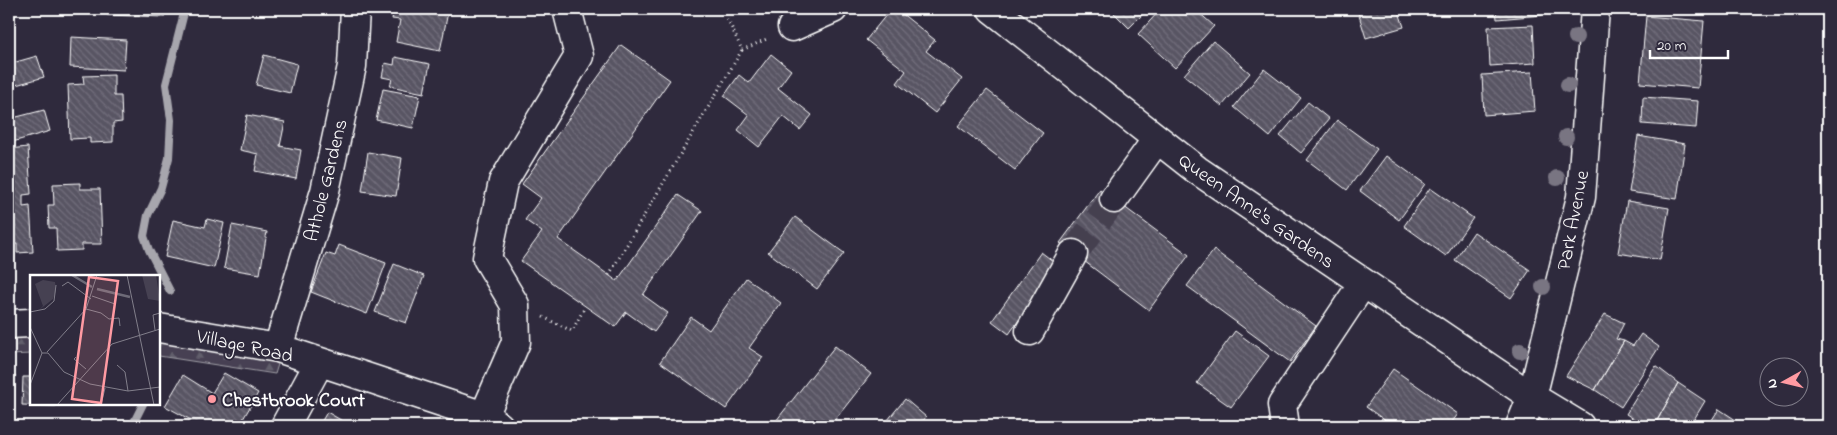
<svg xmlns="http://www.w3.org/2000/svg" width="1837" height="435" font-family="'Indie Flower',sans-serif">
	<style>
		.forest { fill: url(#forest-firs); stroke: #a2a0a8 }
		.lines { fill: none; stroke-linecap: round; stroke-linejoin: round }
		.stream { stroke: #a7a6ad; stroke-width: 8 }
		.building { fill: url(#building-back-hatch); stroke: #fff }
		.minor-tunnel { stroke: #443f50; stroke-width: 28; stroke-dasharray: 28 14; stroke-linecap: butt }
		.minor-casing { stroke: #fff; stroke-width: 31 }
		.path { stroke: #fff; stroke-width: 3; stroke-dasharray: 1 4; stroke-linecap: butt }
		.minor { stroke: #2f2a3d; stroke-width: 28 }
		.tree { fill: #797582 }
		.poi-dot { fill: #ff9aa2; stroke: #2f2a3d; stroke-width: 2 }
		.labels { text-anchor: middle; stroke-width: 4; stroke-linejoin: round; paint-order: stroke }
		.street-label { font-size: 20px; fill: #fff; stroke: #2f2a3d }
		.poi-label { font-size: 20px; font-weight: bold; fill: #fff; stroke: #2f2a3d; text-anchor: start }
		.inset-river { fill: none; stroke: #6d6a77; stroke-width: 2.5 }
		.inset-road { fill: none; stroke: #827f8b; stroke-width: 1 }
		.view { fill: #ff9aa2; fill-opacity: 0.15; stroke: #ff9aa2; stroke-width: 2.5 }
		.inset-edge { fill: none; stroke: #fff; stroke-width: 2.5 }
	</style>
	<defs>
		<pattern id="forest-firs" width="22" height="20" patternUnits="userSpaceOnUse" patternTransform="scale(1.25)"><rect width="22" height="20" fill="#464152"/><path d="M5 1l3.5 6h-7zM16 11l3.5 6h-7z" fill="#625e6c"/></pattern>
		<pattern id="building-back-hatch" width="6" height="6" patternUnits="userSpaceOnUse" patternTransform="scale(1.25)"><rect width="6" height="6" fill="#595564"/><path d="M-1 5l2 2M0 0l6 6M5-1l2 2" fill="none" stroke="#726e7b"/></pattern>
	</defs>
	<rect width="100%" height="100%" fill="#2f2a3d"/>
	<filter id="ink" filterUnits="userSpaceOnUse"><feTurbulence type="fractalNoise" baseFrequency=".02" numOctaves="2"/><feDisplacementMap in="SourceGraphic" scale="10" xChannelSelector="R" yChannelSelector="G"/><feConvolveMatrix kernelMatrix="1 2 1 2 8 2 1 2 1" color-interpolation-filters="sRGB"/></filter>
	<g filter="url(#ink)">
		<path class="forest" d="M9 336H31V354L9 355Z
			M159 340 279 361 275 374 159 356Z"/>
		<g class="lines">
			<path class="stream" d="M170 291 149 250 144 236 148 215 161 188 169 158 171 120 166 84 185 9
				M132 426 143 404"/>
		</g>
		<path class="building" d="M108 9H164V17L107 15Z
			M394 9H433L448 12 440 51 396 42 400 20 392 19Z
			M891 9H896L935 40 926 51 962 79 935 113 897 83 906 71 866 40Z
			M1110 9H1148L1129 28Z
			M1161 9H1195L1214 26 1175 68 1138 34Z
			M1357 9H1398L1404 27 1366 38Z
			M1496 9H1541L1542 15 1497 19Z
			M1646 16 1704 21 1698 88 1640 83Z
			M1533 25 1535 63 1490 66 1488 27Z
			M71 37 126 40 124 70 70 67Z
			M1213 41 1250 73 1222 106 1184 75Z
			M621 45 670 80 558 239 617 281 678 195 702 211 643 295 668 313 654 332 626 312 615 327 521 261 542 232 525 220 541 198 522 184Z
			M771 54 791 70 778 88 812 115 800 130 783 116 759 147 738 130 749 115 724 96 739 75 749 83Z
			M264 55 297 64 290 93 256 85Z
			M37 56 44 77 9 87V64Z
			M395 57 430 64 424 93 390 86 392 79 382 77 385 63 394 65Z
			M1264 69 1301 98 1270 137 1234 107Z
			M1532 72 1535 111 1484 115 1482 75Z
			M114 75V96H121L122 122 113 123V142L90 143V138L70 139 68 85 84 84 83 76Z
			M383 89 420 96 413 128 376 120Z
			M987 90 1043 133 1015 170 958 126Z
			M1643 97 1698 101 1696 128 1642 124Z
			M1308 102 1329 119 1301 153 1280 136Z
			M44 110 50 131 9 143V119Z
			M247 115 285 122 280 146 301 150 296 179 255 171 258 154 240 150Z
			M1337 120 1377 149 1347 190 1307 160Z
			M1638 136 1685 144 1677 199 1629 192Z
			M28 147 31 194 23 195V207L30 206 33 252 17 253V244H9V149Z
			M368 152 402 158 396 196 362 191Z
			M1386 156 1425 184 1399 220 1360 191Z
			M80 183V189H100L102 244H82V250L57 251 56 228H49L48 205H54L53 184Z
			M1430 188 1473 218 1446 256 1404 226Z
			M1100 189 1189 255 1149 310 1060 243Z
			M1627 201 1669 208 1660 260 1618 253Z
			M795 217 844 253 817 289 768 252Z
			M207 219 224 223 214 268 165 257 173 220 205 227Z
			M232 225 267 232 260 274 224 268Z
			M1474 232 1530 270 1511 298 1455 260Z
			M339 245 386 263 367 314 311 292 326 253 335 256Z
			M1214 250 1316 326 1290 362 1187 286Z
			M1041 252 1058 265 1009 334 992 321Z
			M394 264 424 276 406 323 375 312Z
			M746 278 781 303 749 348 763 357 726 409 660 362 691 317 709 330Z
			M1605 314 1624 323 1616 339 1624 341 1595 390 1566 376Z
			M1235 331 1269 356 1231 407 1197 383Z
			M1641 334 1659 347 1621 407 1595 390 1624 341 1633 346Z
			M835 346 871 374 830 426H772Z
			M1656 366 1678 383 1654 426H1645L1626 414Z
			M1393 369 1458 414 1449 426H1393L1366 407Z
			M224 373 258 393 239 426H187L191 420 165 406 183 375 212 393Z
			M9 375H15L14 408 9 407Z
			M23 377H31V404H56V406L22 405Z
			M1678 383 1705 401 1690 426H1654Z
			M905 399 926 417 919 426H883Z
			M1719 409 1739 422 1737 426H1708Z
			M327 412 351 426H319Z"/>
		<g class="lines">
			<path class="minor-tunnel" d="M1073 254 1114 199"/>
			<g class="minor-casing">
				<path id="minor" d="M992 9 1197 170 1532 397 1580 426
					M792 27 833 9
					M1114 199 1157 139
					M9 324 31 323
					M159 328 278 348 484 416 499 426
					M1030 331 1073 254
					M278 348 325 191 352 66 355 9
					M484 416 516 342 515 305 487 258 503 182 579 56 567 9
					M285 426 319 363
					M1285 426 1282 405 1363 283
					M1520 426 1532 397 1581 197 1595 9"/>
			</g>
			<path class="path" d="M742 50 769 38
				M609 275 742 50 723 9
				M543 317 572 331 585 307"/>
			<use href="#minor" class="minor"/>
		</g>
		<g class="tree">
			<circle cx="1576" cy="37" r="8"/>
			<circle cx="1568" cy="85" r="8"/>
			<circle cx="1566" cy="137" r="8"/>
			<circle cx="1557" cy="178" r="8"/>
			<circle cx="1543" cy="287" r="8"/>
			<circle cx="1520" cy="351" r="8"/>
		</g>
	</g>
	<circle class="poi-dot" cx="212" cy="399" r="5"/>
	<g class="labels">
		<g class="street-label">
			<text transform="translate(325 180) rotate(-76)" y="7">Athole Gardens</text>
			<text transform="translate(1257 210) rotate(35)" y="7">Queen Anne's Gardens</text>
			<text transform="translate(1572 220) rotate(-79)" y="7">Park Avenue</text>
			<text transform="translate(245 345) rotate(12)" y="7">Village Road</text>
		</g>
		<g class="poi-label">
			<text x="222" y="406">Chestbrook Court</text>
		</g>
	</g>
	<g transform="translate(30 275)">
		<rect width="130" height="130" fill="#2f2a3d"/>
		<path d="M112 0H126L130 26 118 24ZM13 5 25 7 26 16 23 24 9 35 13 31 5 9Z" fill="#464152"/>
		<path class="inset-river" d="M42 0 62 12M67 14 100 22"/>
		<path class="inset-road" d="M97 0 124 130M32 11 38 7 61 24M62 21 85 29M56 34 71 38 79 44 89 43 90 51M0 37 15 34 24 26 26 10M0 52 12 78 0 110M125 55 123 40 130 38M17 77 56 34 67 0M12 78H18L34 97 60 109 98 116 130 112M46 82 44 84 56 94M87 90 95 97 98 116M27 130 82 69 130 54M71 130 75 113"/>
		<path class="view" d="M59 2 88 6 71 128 42 124Z"/>
		<rect width="130" height="130" class="inset-edge"/>
	</g>
	<rect width="1837" height="435" fill="none" stroke="#2f2a3d" stroke-width="30"/>
	<rect x="15" y="15" width="1807" height="405" fill="none" stroke="#fff" stroke-width="2" filter="url(#ink)"/>
	<g transform="translate(1784 382) rotate(262)"><circle r="24" fill="#2f2a3d" stroke="#827f8b"/>
	<path d="M0-4L9 19L0 12L-9 19Z" fill="#ff9aa2"/>
	<text y="-8" font-size="14" font-weight="bold" text-anchor="middle" fill="#ffffff">N</text>
	</g>
	<path d="M1650 50v8h78v-8" fill="none" stroke="#ffffff" stroke-width="2.5"/>
	<text x="1657" y="50" font-size="15" fill="#ffffff" stroke="#2f2a3d" stroke-width="4" paint-order="stroke">20 m</text>
</svg>
